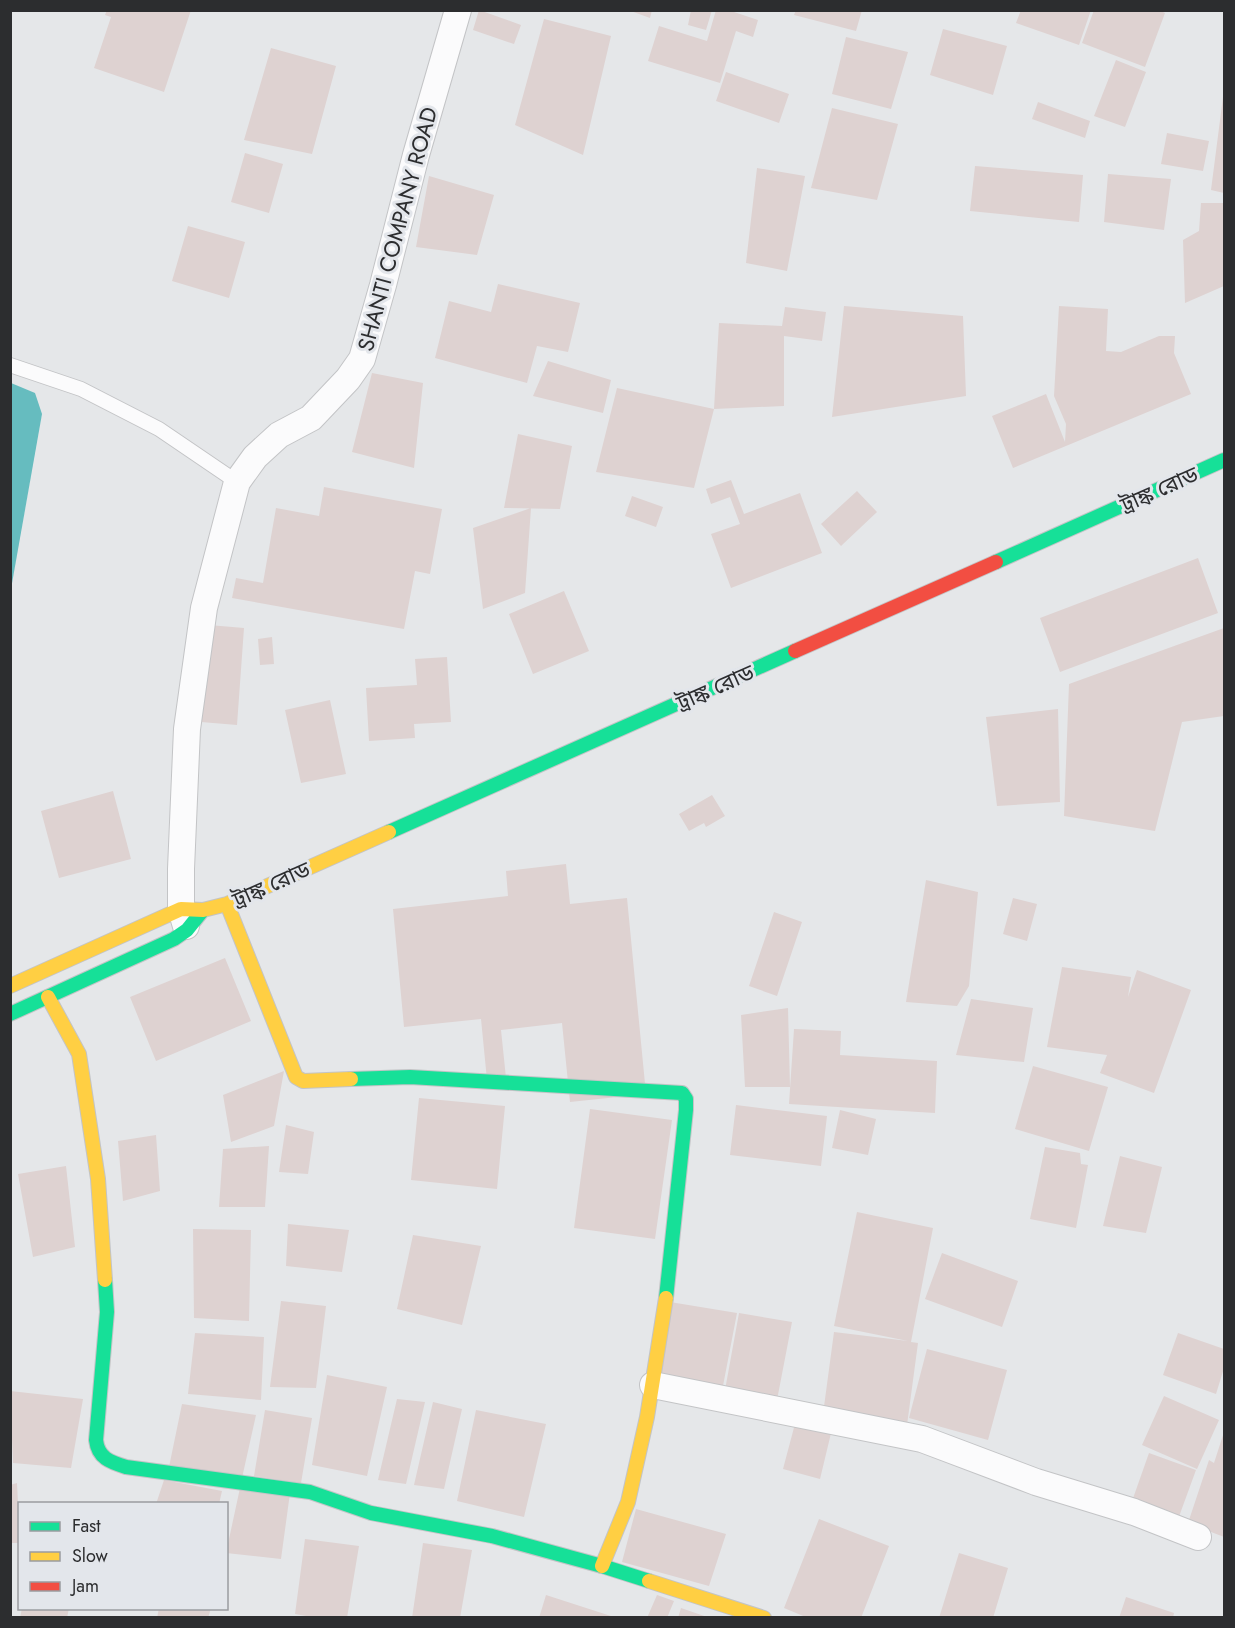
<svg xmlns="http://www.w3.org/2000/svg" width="1235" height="1628" font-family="Jost,'Noto Sans Bengali',sans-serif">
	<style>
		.water { fill: #66bcbf }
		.building { fill: #ded2d1 }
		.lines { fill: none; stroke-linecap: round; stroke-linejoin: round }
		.lane-casing { stroke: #c3c4c6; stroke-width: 16 }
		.street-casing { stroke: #c3c4c6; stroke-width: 28 }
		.fast-casing { stroke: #c3c4c6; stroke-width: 16 }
		.slow-casing { stroke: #c3c4c6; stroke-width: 16 }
		.jam-casing { stroke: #c3c4c6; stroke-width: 16 }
		.lane { stroke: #fbfbfc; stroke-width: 14 }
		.street { stroke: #fbfbfc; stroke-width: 26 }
		.fast { stroke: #16e098; stroke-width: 14 }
		.slow { stroke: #ffcf43; stroke-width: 14 }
		.jam { stroke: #f24e42; stroke-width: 14 }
		.labels { text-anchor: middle; stroke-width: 6; stroke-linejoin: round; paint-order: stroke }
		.street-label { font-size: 22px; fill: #2c2d2f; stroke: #e3e6eb }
	</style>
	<rect width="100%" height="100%" fill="#e5e7e9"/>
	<path class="water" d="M11 383 35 393 42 414 11 589Z"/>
	<path class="building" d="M107 10H191L164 92 94 68 111 17 105 15Z
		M479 10 521 25 514 44 473 30Z
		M628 10H652L650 18Z
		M691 10H712L706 30 688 25Z
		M716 10H728L758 20 753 37 736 31 720 83 648 61 659 26 707 41Z
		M796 10H862L856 31 794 15Z
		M1021 10H1091L1079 45 1016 23Z
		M1094 10H1159L1165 13 1145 67 1082 43Z
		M544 19 611 36 583 155 515 125Z
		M943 29 1007 46 993 95 930 75Z
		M846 37 908 52 891 109 832 94Z
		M271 48 336 66 312 154 244 140Z
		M1116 60 1146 72 1125 127 1094 116Z
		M726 72 789 94 779 123 716 101Z
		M1223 97H1224V193L1211 190Z
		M1038 102 1090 121 1085 138 1032 119Z
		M832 108 898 124 877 200 811 188Z
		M1167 133 1209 141 1203 171 1161 164Z
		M245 153 283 164 269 213 231 202Z
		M975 166 1083 175 1079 222 970 211Z
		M757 168 805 176 787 271 746 263Z
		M1108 174 1171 179 1164 230 1104 222Z
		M429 176 494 195 477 255 416 247Z
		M1201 203H1224V286L1185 303 1183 240 1199 231Z
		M188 226 245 242 229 298 172 281Z
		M498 284 580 303 568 352 537 346 527 383 435 358 449 301 491 312Z
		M844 306 963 316 966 396 832 417Z
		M1059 306 1108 309 1106 351 1121 352 1159 336H1175L1174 353 1191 394 1013 468 992 416 1046 394 1065 442 1066 424 1054 396Z
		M785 307 826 312 822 341 784 336V406L714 409 719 323 782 326Z
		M548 361 611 380 603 413 533 396Z
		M372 373 423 383 414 468 352 452Z
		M617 388 714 409 694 488 596 472Z
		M518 434 572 446 560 509 504 508Z
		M731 480 744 514 800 493 822 553 731 588 711 534 740 524 730 497 711 504 706 489Z
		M324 487 442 509 430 574 415 571 404 629 232 598 236 578 263 583 276 508 319 516Z
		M857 491 877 512 841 546 821 524Z
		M632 496 663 507 656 527 625 516Z
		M531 508 525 593 483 609 473 528Z
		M1198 558 1218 613 1060 672 1040 618Z
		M564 591 589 651 533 674 509 614Z
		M209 625 244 628 237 725 201 722Z
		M1224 628V716L1182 722 1155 831 1064 816 1069 684Z
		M272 637 274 664 260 665 258 639Z
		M447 657 451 722 414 724 415 738 369 741 366 688 417 685 415 659Z
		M330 700 346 774 301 783 285 710Z
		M1058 709 1060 802 997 806 986 717Z
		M113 791 131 859 59 878 41 811Z
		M712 795 725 816 706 827 704 823 689 831 679 814Z
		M566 864 570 904 627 898 646 1094 570 1102 562 1023 501 1030 506 1078 487 1080 481 1019 404 1027 393 909 508 896 506 871Z
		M926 880 978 892 969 986 957 1006 906 1002Z
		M1013 898 1037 904 1027 941 1003 934Z
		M774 912 802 922 777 996 749 986Z
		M225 958 251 1021 156 1061 130 997Z
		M1062 967 1131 977 1128 997 1137 970 1191 990 1154 1093 1100 1073 1107 1055 1047 1047Z
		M971 999 1033 1008 1024 1062 956 1055Z
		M788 1008 790 1087H745L741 1015Z
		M794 1029 841 1031 840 1055 937 1061 935 1113 789 1104Z
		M1033 1066 1108 1087 1089 1151 1015 1129Z
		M284 1071 274 1126 231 1142 223 1095Z
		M419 1098 505 1106 497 1189 411 1180Z
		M736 1105 827 1116 821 1166 730 1155Z
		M590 1109 672 1120 655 1239 574 1228Z
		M840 1110 876 1119 868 1155 832 1148Z
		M286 1125 314 1132 308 1174 279 1172Z
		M156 1135 160 1191 123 1201 118 1141Z
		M269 1146 265 1207H219L223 1149Z
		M1045 1147 1080 1153 1081 1164 1088 1165 1076 1228 1030 1219Z
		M1120 1156 1162 1167 1146 1233 1103 1226Z
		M66 1166 75 1247 33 1257 18 1174Z
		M857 1212 933 1228 911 1342 918 1343 907 1425 823 1414 834 1332 908 1341 834 1326Z
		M288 1224 349 1230 342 1272 286 1266Z
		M193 1229 251 1230 249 1321 194 1318Z
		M413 1235 481 1246 462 1325 397 1309Z
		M942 1253 1018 1281 1002 1327 925 1299Z
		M281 1301 326 1306 316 1388 270 1387Z
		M670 1302 737 1313 722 1391 658 1379Z
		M739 1313 792 1322 777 1400 725 1390Z
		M195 1333 264 1337 261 1400 188 1394Z
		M1178 1333 1224 1349V1368L1216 1394 1163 1375Z
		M927 1349 1007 1370 988 1440 909 1418Z
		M327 1375 387 1387 367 1476 312 1465Z
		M10 1391 83 1399 71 1468 13 1463Z
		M1164 1396 1219 1420 1197 1469 1142 1445Z
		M397 1399 425 1402 406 1484 378 1480Z
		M433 1402 462 1409 444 1489 414 1485Z
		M182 1404 256 1415 242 1478 169 1467Z
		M265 1410 312 1418 301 1483 254 1476Z
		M476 1410 546 1424 524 1517 457 1501Z
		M796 1420 832 1429 820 1479 783 1469Z
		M1224 1432V1537L1188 1523 1209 1460 1214 1463Z
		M1149 1453 1196 1470 1177 1522 1131 1504Z
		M164 1480 222 1491 219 1504H156Z
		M17 1483 20 1543H10V1485Z
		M240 1488 290 1493 281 1559 226 1553Z
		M636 1509 726 1534 709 1586 622 1562Z
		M819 1519 889 1546 861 1618H808L784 1608Z
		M305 1539 359 1546 347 1618H317L295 1614Z
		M423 1543 472 1550 460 1618H412Z
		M959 1553 1008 1568 993 1618H939Z
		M546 1595 614 1617V1618H539Z
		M657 1595 674 1601 667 1618H647Z
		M1126 1597 1174 1613 1173 1618H1119Z
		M22 1608H69L67 1618H20Z
		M159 1608H211L208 1618H157Z
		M681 1608 710 1618H678Z"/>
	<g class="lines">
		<g class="lane-casing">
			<path id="lane" d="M10 365 81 389 159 429 237 482"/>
		</g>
		<g class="street-casing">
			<path id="street" d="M186 926 181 909V869L187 729 204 608 237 482 255 457 279 435 311 418 348 379 362 359 383 285 416 155 458 10
				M653 1385 922 1439 1036 1482 1134 1512 1198 1537"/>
		</g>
		<g class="fast-casing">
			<path id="fast" d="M996 562 1224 460
				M389 832 795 651
				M10 1014 174 939 187 930 203 910
				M351 1079 410 1077 682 1093 686 1099V1110L666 1298
				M105 1280 107 1312 96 1440C98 1458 110 1462 126 1467L310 1492 371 1513 492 1536 602 1566 649 1581"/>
		</g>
		<g class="slow-casing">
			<path id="slow" d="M227 904 296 1077 303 1081 351 1079
				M10 986 181 909 203 910 227 904 389 832
				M48 997 79 1054 98 1179 105 1280
				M602 1566 628 1502 647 1417 666 1298
				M649 1581 764 1618"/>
		</g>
		<g class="jam-casing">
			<path id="jam" d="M795 651 996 562"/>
		</g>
		<use href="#lane" class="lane"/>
		<use href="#street" class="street"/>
		<use href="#fast" class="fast"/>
		<use href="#slow" class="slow"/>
		<use href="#jam" class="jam"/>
	</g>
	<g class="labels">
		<g class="street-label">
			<text transform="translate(397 229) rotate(-75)" y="8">SHANTI COMPANY ROAD</text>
			<text transform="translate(1159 489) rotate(-24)" y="8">ট্রাঙ্ক রোড</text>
			<text transform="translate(715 687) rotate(-24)" y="8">ট্রাঙ্ক রোড</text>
			<text transform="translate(271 884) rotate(-24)" y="8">ট্রাঙ্ক রোড</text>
		</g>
	</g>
	<rect width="1235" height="1628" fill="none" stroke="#2c2d2f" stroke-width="24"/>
	<rect x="18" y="1502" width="210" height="108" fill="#e3e6eb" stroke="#9a9ca0" stroke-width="1.5"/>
	<rect x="30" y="1522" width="30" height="9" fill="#16e098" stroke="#9a9ca0" stroke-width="1.5"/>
	<text x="72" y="1532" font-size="18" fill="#2c2d2f">Fast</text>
	<rect x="30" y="1552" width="30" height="9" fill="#ffcf43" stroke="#9a9ca0" stroke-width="1.5"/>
	<text x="72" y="1562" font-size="18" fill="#2c2d2f">Slow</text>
	<rect x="30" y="1582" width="30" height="9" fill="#f24e42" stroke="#9a9ca0" stroke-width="1.5"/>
	<text x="72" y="1592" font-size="18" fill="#2c2d2f">Jam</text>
</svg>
